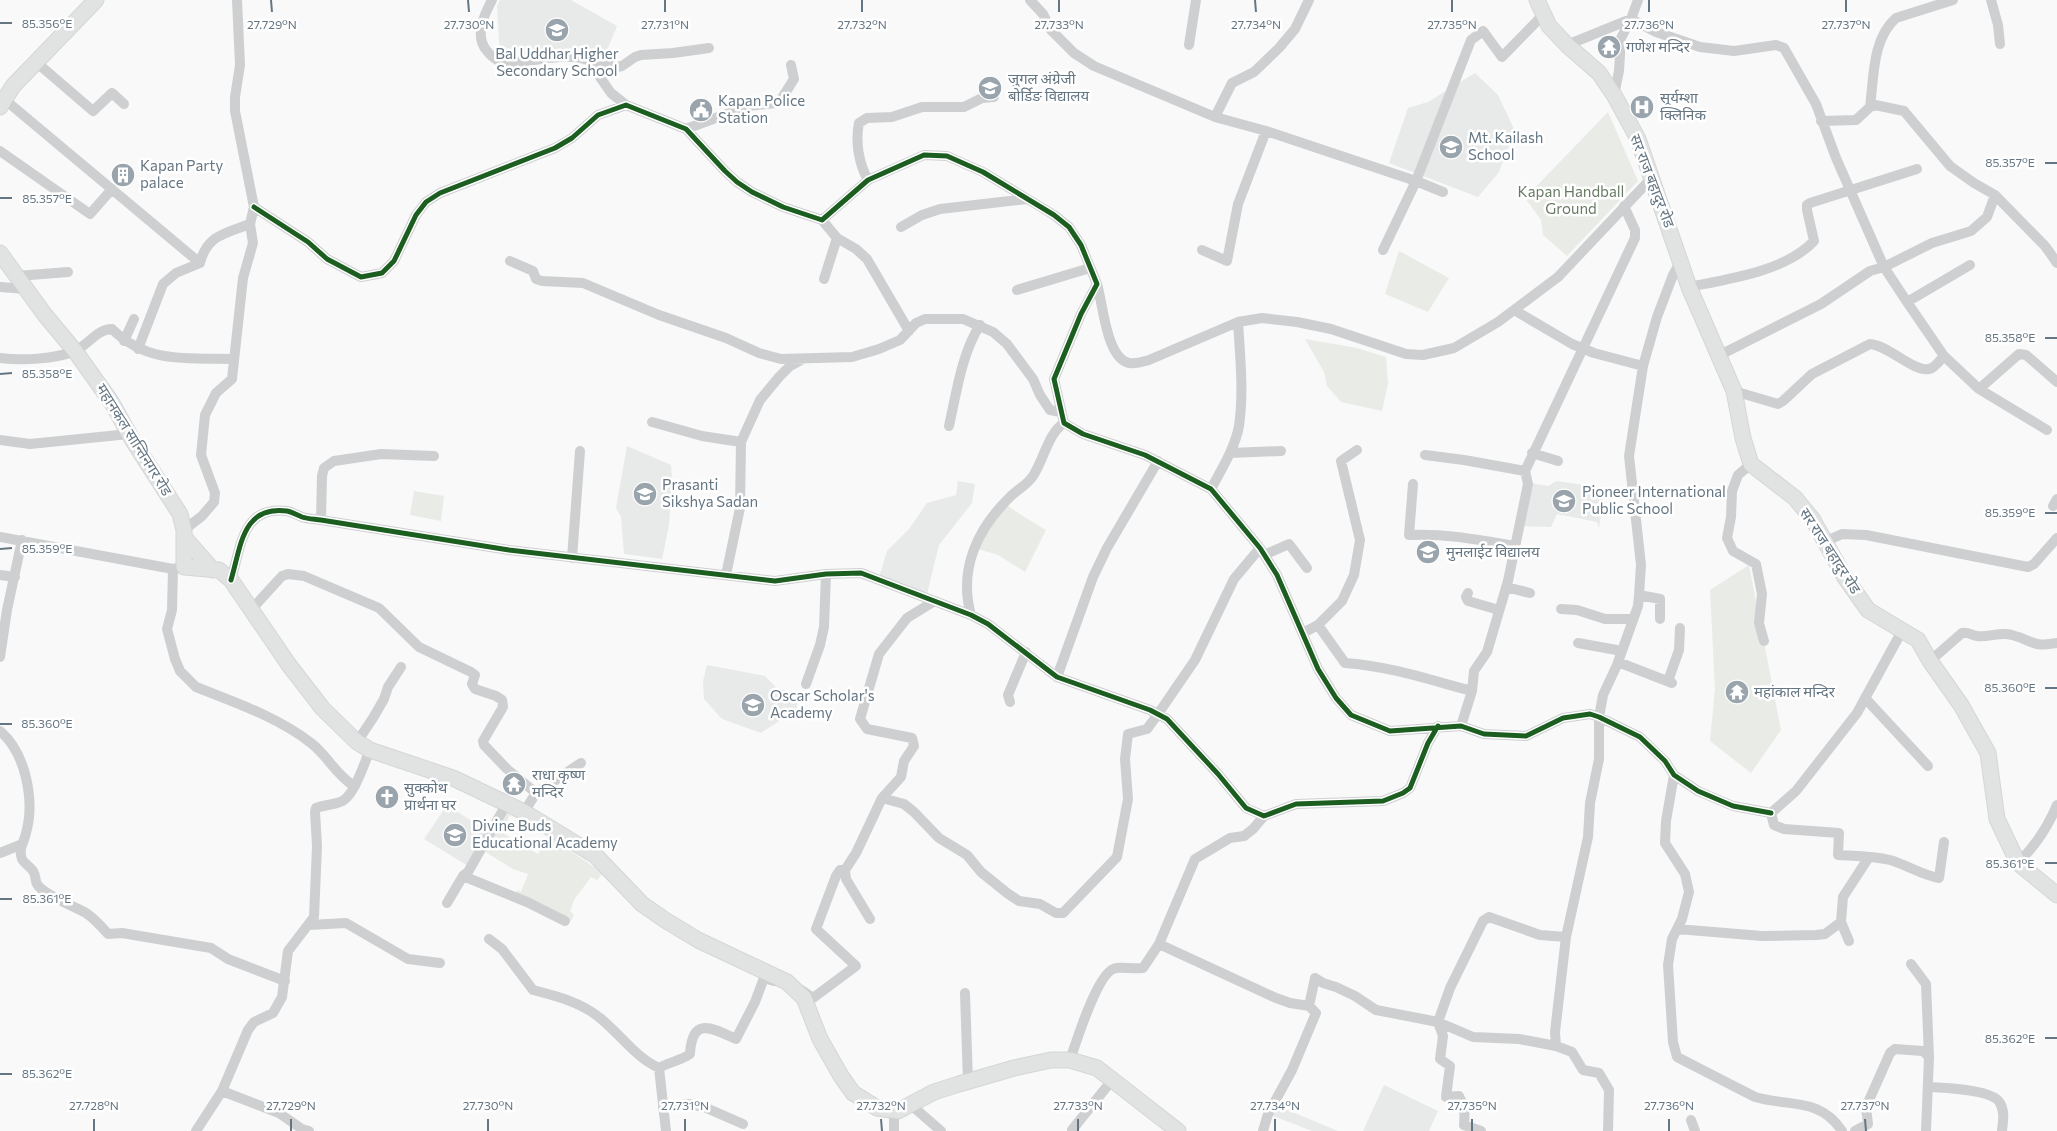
<svg xmlns="http://www.w3.org/2000/svg" width="2057" height="1131" font-family="Commissioner,'Noto Sans Devanagari',sans-serif">
	<style>
		.built { fill: #e8e9e9 }
		.green { fill: #e8ebe6 }
		.lines { fill: none; stroke-linecap: round; stroke-linejoin: round }
		.secondary-casing { stroke: #d5d6d7; stroke-width: 17 }
		.street { stroke: #cecfd0; stroke-width: 10 }
		.secondary { stroke: #e1e2e2; stroke-width: 15 }
		.cycleway-casing { stroke: #fff; stroke-width: 8 }
		.cycleway { stroke: #1b5e20; stroke-width: 5 }
		.ticks { fill: none; stroke: #657683; stroke-width: 2 }
		.labels { text-anchor: middle; stroke-width: 5; stroke-linejoin: round; paint-order: stroke }
		.poi-label { font-size: 15px; fill: #657683; stroke: #fff; text-anchor: start }
		.street-label { font-size: 15px; fill: #657683; stroke: #fff }
		.park-label { font-size: 15px; fill: #687a64; stroke: #fff }
		.ticks-label { font-size: 12px; text-anchor: middle; fill: #657683; stroke: #fff; stroke-width: 5; stroke-linejoin: round; paint-order: stroke }
	</style>
	<rect width="100%" height="100%" fill="#f9f9f9"/>
	<path class="built" d="M500 0H571L617 26 603 60H503L499 42 497 6Z
		M1475 73 1498 95 1515 131 1499 172 1478 197 1389 163 1408 108 1428 102Z
		M627 446 671 465 672 480 669 525 662 559 624 554 621 517 616 508Z
		M958 481 975 484 972 503 939 545 927 594 879 577 887 551 909 529 927 503 956 495Z
		M1557 481 1605 488 1599 528 1597 522 1557 514 1551 527 1518 526 1529 483 1548 486Z
		M707 665 765 676 776 687 799 696 796 710 761 733 722 719 704 699 703 681Z
		M447 805 487 831 468 866 424 839Z
		M1384 1085 1438 1111 1429 1131H1363Z
		M1273 1104 1338 1131H1312L1268 1114Z"/>
	<path class="green" d="M1608 112 1638 181 1567 256 1543 235 1541 220 1525 198Z
		M1399 251 1449 278 1428 312 1385 294Z
		M1305 339 1357 348 1386 357 1388 384 1382 411 1341 402 1327 386 1324 372Z
		M414 491 444 496 441 521 410 515Z
		M1007 505 1018 513 1046 530 1025 572 998 555 978 549 985 534Z
		M1749 565 1781 730 1751 773 1710 741 1715 689 1710 590Z
		M505 813 510 815 501 832 538 854 548 836 603 873 597 880 591 877 574 900 570 911 574 915 571 921 516 894 517 890 521 892 528 874 513 869 484 851Z"/>
	<g class="lines">
		<g class="secondary-casing">
			<path id="secondary" d="M1537 0 1549 26 1567 45 1599 73 1614 95 1638 139 1689 287 1734 391 1743 438 1751 464 1795 498 1813 520 1844 576 1868 610 1918 640 1930 661 1961 705 1988 753 1997 819 2018 863 2057 895
				M0 107 13 86 96 0
				M0 253 45 315 75 351 112 403 133 441 180 514 184 530V567L219 570 231 580 289 665 323 709 357 742 370 750 453 778 524 812 596 856 642 904 665 920 698 940 787 982 804 998 820 1039 841 1076 853 1093 877 1108 898 1111 934 1092 959 1084 1014 1068 1051 1060H1070L1097 1068 1178 1131
				M184 537 213 570"/>
		</g>
		<path class="street" d="M492 0C484 15 474 36 487 51 490 55 497 61 502 62 510 64 519 62 526 61 547 59 567 53 588 60L611 93 626 105
			M1030 0 1043 14 1051 30 1074 53 1094 66 1215 117 1266 131 1416 181 1443 192
			M1991 0 1998 25 2000 44
			M1189 45 1196 0
			M1567 45 1631 19 1656 32 1700 47 1734 51 1776 45 1784 48 1816 104 1836 158 1884 267 1907 302 1944 356 1979 389 2047 430
			M588 60 617 67 622 66 635 57 641 55 673 53 709 48
			M36 62 93 111 112 93 124 104
			M1614 95 1619 71 1621 38 1631 19 1638 0
			M4 99 200 263
			M1870 107C1874 77 1872 39 1896 18L1953 0
			M1215 117 1232 83 1254 72 1279 48 1295 29 1309 0
			M1821 121 1856 120 1870 107 1875 105 1904 111 1950 166 1974 183 1995 195 2045 246 2057 263
			M686 129 748 106 776 103 782 98 794 79 791 65
			M0 151 90 214 112 189
			M868 180C859 164 855 142 859 123L867 118 892 117 922 107H964L982 98 994 97
			M254 207 308 242 327 259 361 277 382 273 394 261 416 215 426 202 440 193 555 148 572 138 598 115 626 105 686 129 725 171 737 182 752 192 783 207 822 220 868 180 924 155 947 156 983 172 1054 215 1069 227 1081 245 1097 284 1081 314 1054 379 1064 423 1083 434 1145 455 1211 489 1260 548 1277 575 1318 669 1336 698 1351 715 1390 731 1461 726 1484 734 1526 736 1563 718 1590 714 1599 717 1640 737 1665 761 1674 775 1698 791 1733 806 1771 813
			M822 220 837 238 856 249 867 259 909 331
			M901 227 922 215 940 209 1027 199
			M1202 250 1227 261 1238 204 1266 131
			M1383 250 1416 181 1471 40 1483 31 1502 57 1543 15
			M510 261 533 271 536 279 542 281 583 283 659 315 726 338 759 353 781 359 852 357 879 349 900 340 916 323 925 319H963L993 332 1007 344 1033 379 1040 395 1050 410 1061 412
			M17 276 68 272
			M824 279 837 238
			M1097 284C1103 303 1106 358 1129 363 1136 364 1142 362 1149 360L1238 322 1262 318 1297 322 1331 329 1406 354 1423 355 1454 348 1498 322 1558 277 1646 184 1653 181
			M0 287 26 289
			M1689 287C1729 279 1786 271 1814 241L1807 210V205L1810 203 1917 169
			M1017 290 1090 268
			M1907 302 1970 265
			M1514 310 1572 344 1594 353 1643 366
			M124 341 134 319
			M138 349 163 284 176 273 200 263C207 235 226 233 250 224
			M1720 355 1821 304 1870 271 1884 267 1932 243 1971 231 1987 217 1995 195
			M0 358C21 361 55 359 75 351 88 345 97 329 112 329 147 364 188 358 234 359
			M1979 389 2019 354 2026 355 2057 382
			M1734 391 1778 404 1783 401 1812 374 1870 344C1888 345 1913 372 1929 369 1935 368 1940 360 1944 356
			M652 422 702 436 741 442
			M949 426C956 395 962 352 980 325
			M0 440 30 444 129 434
			M1230 453 1281 451
			M1532 453 1558 461
			M1425 455 1464 460 1525 471
			M1751 464 1738 475 1732 491 1731 517 1727 538 1733 551 1756 564 1762 594 1759 623 1764 641
			M1413 484 1409 535C1445 533 1480 540 1515 546
			M1211 489C1221 470 1235 448 1239 426 1244 392 1240 356 1238 322
			M2053 506 2057 499
			M321 520 322 476 324 468 334 461 381 454 434 456
			M184 530 202 516 214 502 215 493 201 455 205 415 216 393 232 379 243 278 253 243 250 224 254 207 235 111V97L240 65 237 0
			M0 537 173 569 178 568
			M1824 542 1842 534 1866 535 2028 567 2034 564 2057 538
			M1264 555 1289 544 1307 568
			M572 558 580 451
			M173 569 172 610 167 629 175 659 180 671 196 687C234 702 278 717 311 743 328 756 335 774 354 786
			M0 575 15 577
			M726 575 740 508 741 442 760 400 779 377 790 366 801 360
			M231 580C241 547 242 505 287 511 292 512 297 515 302 517 308 519 314 519 321 520L509 550 775 581 826 574 861 573 971 615 988 624 1057 677 1150 710 1167 719 1218 774 1246 808 1264 816 1296 804 1383 801 1403 793 1410 788 1428 743 1438 726
			M1506 587 1530 593
			M1468 593 1466 597 1468 601 1499 610
			M1639 595 1660 599V619
			M252 609 282 576 288 574 304 576 379 608 419 647 471 672 475 675 472 684 475 689 496 696 502 700 503 707 483 741 484 745 507 769 536 793
			M1561 609 1577 610 1605 619H1633
			M971 615C958 569 978 528 1010 497 1018 489 1027 485 1033 476 1043 461 1049 432 1064 423
			M1318 625 1345 663C1389 666 1430 680 1472 691
			M1303 633 1318 625 1342 601 1354 575 1360 540 1341 461 1357 450
			M1578 643 1622 651
			M0 657 7 610 22 540
			M1930 661 1962 633C1969 632 1971 635 1977 636 1988 638 2000 631 2012 635 2032 640 2032 648 2057 643
			M1618 662 1672 683
			M1057 677 1093 577 1107 548 1158 461
			M1668 681 1679 650 1680 628
			M806 684 820 645 824 627 826 574
			M1865 698 1928 766
			M1010 702 1008 695 1026 652
			M1461 726 1472 691 1474 671 1487 652 1508 581 1528 484 1525 471 1635 238V230L1624 206
			M0 731C26 753 35 801 26 833 24 843 18 848 22 859 24 864 32 867 34 873 36 876 35 881 37 884 43 895 74 906 86 913 95 919 101 926 108 934L122 933 211 948 228 959 285 981
			M357 742 373 718 384 699 388 687 401 667
			M1674 775 1666 821 1665 843 1685 874 1689 892 1682 919 1672 939 1668 965 1673 1042 1677 1057 1755 1097C1789 1107 1820 1097 1842 1131
			M882 798 904 804 914 812 939 838 967 855 981 872 1007 893 1019 901 1040 904 1056 913H1063L1117 857 1128 799 1125 759 1128 734 1147 729 1158 714 1195 660 1234 579 1260 548
			M524 812 536 793 581 763
			M1771 813 1774 825 1784 829 1839 833 1838 855C1856 856 1873 856 1890 860 1907 865 1922 875 1939 878L1944 842
			M1771 813 1796 791 1857 713 1903 629
			M0 853 20 845
			M2018 863C2035 846 2048 827 2057 805
			M845 870 846 879 870 919
			M463 876 527 902 565 921
			M447 903 463 876 468 872 507 803
			M309 925 346 923 408 959 440 963
			M1677 929 1762 936 1816 935 1825 934 1841 922
			M489 939 502 949 533 990C556 996 581 1002 600 1018 620 1034 635 1057 659 1068 669 1062 680 1061 690 1054 692 1016 712 1028 736 1039L755 1002 764 978 774 981
			M1849 941 1841 922 1843 897 1869 857
			M1159 944 1276 998 1290 1003 1309 1006 1315 978 1323 983 1336 987 1355 996 1376 1010 1438 1022 1473 1037 1519 1039 1556 1046
			M1911 964 1926 984 1929 1057
			M801 990 813 998 856 966 816 929 836 876 840 870H845L856 853 882 798 901 777 904 761 914 746 912 738 867 729 860 719 879 654 907 618 933 602
			M965 993 968 1082
			M1070 1060C1076 1043 1098 970 1116 968 1122 967 1134 969 1143 968L1159 944 1195 859 1230 838 1244 836 1253 829 1264 816
			M659 1068 666 1131
			M1928 1087C1943 1088 1993 1089 2000 1103 2005 1112 2003 1121 2002 1131
			M222 1091 279 1113 302 1129 309 1131
			M910 1104 941 1131
			M663 1107 690 1104 704 1107 743 1124
			M1691 1120 1695 1131
			M1072 1130 1113 1079
			M196 1131 222 1091 248 1030 254 1022 273 1013 282 997 288 951 314 917 317 846 315 812 316 808C324 805 332 805 340 802 354 798 364 763 370 750
			M894 1131V1111
			M1263 1131 1268 1114 1292 1070 1316 1013 1309 1006
			M1481 1131 1464 1125C1465 1113 1465 1106 1459 1096L1446 1097 1450 1066 1440 1059 1443 1036 1438 1022 1450 988 1483 921 1489 917 1540 935 1566 937
			M1608 1131 1609 1090 1599 1073 1583 1070 1572 1052 1556 1046 1555 1032 1566 937 1588 837 1590 803 1599 759V717L1603 695 1617 665 1638 606 1639 595 1641 565 1629 456 1643 366 1657 317 1673 275 1681 261
			M1855 1131 1868 1124 1866 1107 1890 1053 1895 1049 1923 1051 1929 1057 1926 1131"/>
		<use href="#secondary" class="secondary"/>
		<g class="cycleway-casing">
			<path id="cycleway" d="M254 207 308 242 327 259 361 277 382 273 394 261 416 215 426 202 440 193 555 148 572 138 598 115 626 105 686 129 725 171 737 182 752 192 783 207 822 220 868 180 924 155 947 156 983 172 1054 215 1069 227 1081 245 1097 284 1081 314 1054 379 1064 423 1083 434 1145 455 1211 489 1260 548 1277 575 1318 669 1336 698 1351 715 1390 731 1461 726 1484 734 1526 736 1563 718 1590 714 1599 717 1640 737 1665 761 1674 775 1698 791 1733 806 1771 813
				M231 580C241 547 242 505 287 511 292 512 297 515 302 517 308 519 314 519 321 520L509 550 775 581 826 574 861 573 971 615 988 624 1057 677 1150 710 1167 719 1218 774 1246 808 1264 816 1296 804 1383 801 1403 793 1410 788 1428 743 1438 726"/>
		</g>
		<use href="#cycleway" class="cycleway"/>
	</g>
	<path class="ticks" d="M271 0 272 12M468 0 469 12M665 0V12M862 0V12M1059 0V12M1255 0 1256 12M1452 0V12M1649 0V12M1846 0V12M0 23H12M2045 163H2057M0 198H12M2045 338H2057M0 374 12 373M2045 513H2057M0 549 12 548M2045 688H2057M0 724H12M2045 863H2057M0 899H12M2045 1038H2057M0 1074H12M94 1119V1131M291 1119V1131M488 1119V1131M685 1119V1131M881 1119 882 1131M1078 1119V1131M1275 1119V1131M1472 1119V1131M1669 1119V1131M1865 1119 1866 1131"/>
	<defs>
		<g id="school-disc" transform="scale(1.25)"><circle r="9.5" fill="#99a4ac" stroke="#fff"/><path d="M0-5L7-2L0 1L-7-2ZM-4 1L0 2.5L4 1V4Q0 6-4 4Z" fill="#fff"/></g>
		<g id="temple-disc" transform="scale(1.25)"><circle r="9.5" fill="#99a4ac" stroke="#fff"/><path d="M0-6L5-2H3V0L6.5 2.5H4V6H1.5V3h-3V6H-4V2.5H-6.5L-3 0V-2H-5Z" fill="#fff"/></g>
		<g id="hospital-disc" transform="scale(1.25)"><circle r="9.5" fill="#99a4ac" stroke="#fff"/><path d="M-5-5h3v3.5h4V-5h3V5h-3V1.5h-4V5h-3Z" fill="#fff"/></g>
		<g id="civic-disc" transform="scale(1.25)"><circle r="9.5" fill="#99a4ac" stroke="#fff"/><path d="M-.6-6.5H3V-4.5H.6V-3L4-1V1h2V6H-6V1h2V-1L-.6-3ZM-1.2 2.5V6h2.4V2.5Z" fill="#fff"/></g>
		<g id="building-disc" transform="scale(1.25)"><circle r="9.5" fill="#99a4ac" stroke="#fff"/><path d="M-4-6H4V6H1V3H-1V6H-4ZM-2.5-4.3h1.7v1.8h-1.7ZM.8-4.3h1.7v1.8H.8ZM-2.5-1h1.7V.8h-1.7ZM.8-1h1.7V.8H.8Z" fill="#fff"/></g>
		<g id="church-disc" transform="scale(1.25)"><circle r="9.5" fill="#99a4ac" stroke="#fff"/><path d="M-1.2-6h2.4v3.5h3.3v2.4h-3.3V6h-2.4V-.1h-3.3v-2.4h3.3Z" fill="#fff"/></g>
	</defs>
	<g fill-rule="evenodd">
		<use href="#school-disc" x="557" y="30"/>
		<use href="#temple-disc" x="1609" y="47"/>
		<use href="#school-disc" x="990" y="88"/>
		<use href="#hospital-disc" x="1642" y="107"/>
		<use href="#civic-disc" x="701" y="110"/>
		<use href="#school-disc" x="1451" y="147"/>
		<use href="#building-disc" x="123" y="175"/>
		<use href="#school-disc" x="645" y="494"/>
		<use href="#school-disc" x="1564" y="501"/>
		<use href="#school-disc" x="1428" y="552"/>
		<use href="#temple-disc" x="1737" y="692"/>
		<use href="#school-disc" x="753" y="705"/>
		<use href="#temple-disc" x="514" y="784"/>
		<use href="#church-disc" x="387" y="797"/>
		<use href="#school-disc" x="455" y="835"/>
	</g>
	<g class="labels">
		<g class="poi-label">
			<text x="1626" y="52">गणेश मन्दिर</text>
			<text x="557" y="59" text-anchor="middle">Bal Uddhar Higher<tspan x="557" dy="17">Secondary School</tspan></text>
			<text x="1008" y="84">जुगल अंग्रेजी<tspan x="1008" dy="17">बोर्डिङ विद्यालय</tspan></text>
			<text x="1660" y="103">सूर्यम्शा<tspan x="1660" dy="17">क्लिनिक</tspan></text>
			<text x="718" y="106">Kapan Police<tspan x="718" dy="17">Station</tspan></text>
			<text x="1468" y="143">Mt. Kailash<tspan x="1468" dy="17">School</tspan></text>
			<text x="140" y="171">Kapan Party<tspan x="140" dy="17">palace</tspan></text>
			<text x="662" y="490">Prasanti<tspan x="662" dy="17">Sikshya Sadan</tspan></text>
			<text x="1582" y="497">Pioneer International<tspan x="1582" dy="17">Public School</tspan></text>
			<text x="1446" y="557">मुनलाईट विद्यालय</text>
			<text x="1754" y="697">महांकाल मन्दिर</text>
			<text x="770" y="701">Oscar Scholar's<tspan x="770" dy="17">Academy</tspan></text>
			<text x="532" y="780">राधा कृष्ण<tspan x="532" dy="17">मन्दिर</tspan></text>
			<text x="404" y="793">सुक्कोथ<tspan x="404" dy="17">प्रार्थना घर</tspan></text>
			<text x="472" y="831">Divine Buds<tspan x="472" dy="17">Educational Academy</tspan></text>
		</g>
		<g class="street-label">
			<text transform="translate(1652 181) rotate(69)" y="5">सर राज बहादुर रोड</text>
			<text transform="translate(134 440) rotate(58)" y="5">महानकल सान्तिनगर रोड</text>
			<text transform="translate(1830 551) rotate(57)" y="5">सर राज बहादुर रोड</text>
		</g>
		<g class="park-label">
			<text x="1571" y="197">Kapan Handball<tspan x="1571" dy="17">Ground</tspan></text>
		</g>
	</g>
	<g class="ticks-label">
		<text x="47" y="28">85.356°E</text>
		<text x="272" y="29">27.729°N</text>
		<text x="469" y="29">27.730°N</text>
		<text x="665" y="29">27.731°N</text>
		<text x="862" y="29">27.732°N</text>
		<text x="1059" y="29">27.733°N</text>
		<text x="1256" y="29">27.734°N</text>
		<text x="1452" y="29">27.735°N</text>
		<text x="1649" y="29">27.736°N</text>
		<text x="1846" y="29">27.737°N</text>
		<text x="2010" y="167">85.357°E</text>
		<text x="47" y="203">85.357°E</text>
		<text x="2010" y="342">85.358°E</text>
		<text x="47" y="378">85.358°E</text>
		<text x="2010" y="517">85.359°E</text>
		<text x="47" y="553">85.359°E</text>
		<text x="2010" y="692">85.360°E</text>
		<text x="47" y="728">85.360°E</text>
		<text x="2010" y="868">85.361°E</text>
		<text x="47" y="903">85.361°E</text>
		<text x="2010" y="1043">85.362°E</text>
		<text x="47" y="1078">85.362°E</text>
		<text x="94" y="1110">27.728°N</text>
		<text x="291" y="1110">27.729°N</text>
		<text x="488" y="1110">27.730°N</text>
		<text x="685" y="1110">27.731°N</text>
		<text x="881" y="1110">27.732°N</text>
		<text x="1078" y="1110">27.733°N</text>
		<text x="1275" y="1110">27.734°N</text>
		<text x="1472" y="1110">27.735°N</text>
		<text x="1669" y="1110">27.736°N</text>
		<text x="1865" y="1110">27.737°N</text>
	</g>
</svg>
